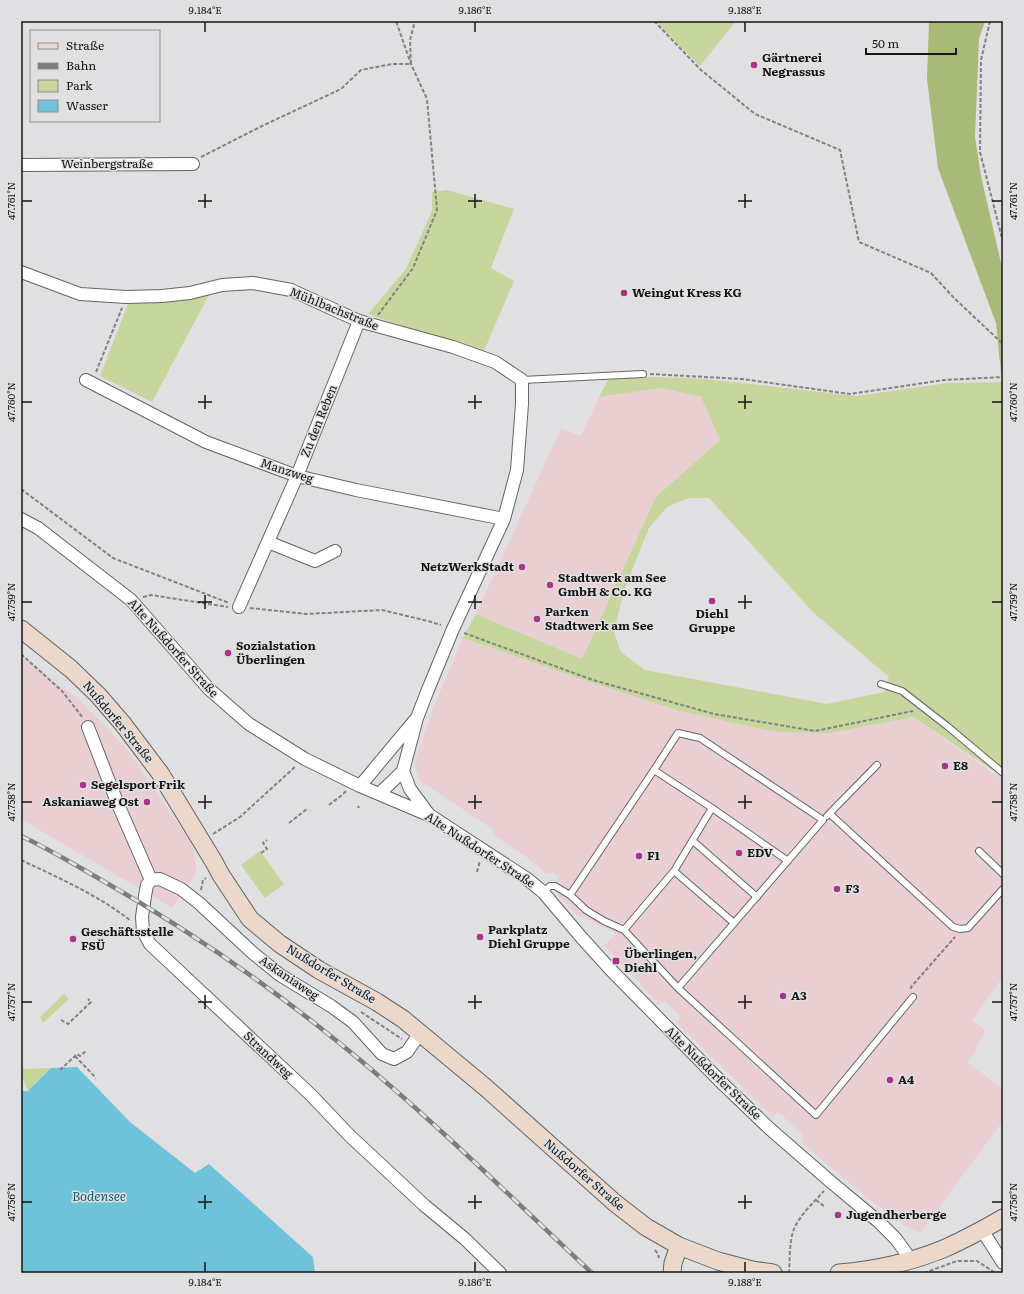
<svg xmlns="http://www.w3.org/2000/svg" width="1024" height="1294" font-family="Literata,serif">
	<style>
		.industrial { fill: #eacfd2 }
		.green { fill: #c6d69c; fill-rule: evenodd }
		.forest { fill: #a8b978 }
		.water { fill: #6ec3db }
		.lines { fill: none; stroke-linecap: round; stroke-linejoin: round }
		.lane-casing { stroke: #646566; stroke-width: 8 }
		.street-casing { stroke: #646566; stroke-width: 14 }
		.secondary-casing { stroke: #646566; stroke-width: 19 }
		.path { stroke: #838385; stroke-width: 2; stroke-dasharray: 4 2; stroke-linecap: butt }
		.lane { stroke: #fff; stroke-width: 6 }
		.street { stroke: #fff; stroke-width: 12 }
		.secondary { stroke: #ebd8cb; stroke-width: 17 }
		.rail-casing { stroke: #7d7d7e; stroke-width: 4.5 }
		.rail { stroke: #e0e0e2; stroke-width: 3; stroke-dasharray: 9; stroke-linecap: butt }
		.secondary-bridge-casing { stroke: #646566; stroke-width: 19; stroke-linecap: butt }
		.secondary-bridge { stroke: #ebd8cb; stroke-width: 17 }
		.ticks { fill: none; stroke: #151516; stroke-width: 1.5 }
		.poi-dot { fill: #ab348b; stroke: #e0e0e2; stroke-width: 1.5 }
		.labels { text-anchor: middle; stroke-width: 3; stroke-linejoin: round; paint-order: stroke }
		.poi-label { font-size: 12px; font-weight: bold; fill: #151516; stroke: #e0e0e2; text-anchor: start }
		.street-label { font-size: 12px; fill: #151516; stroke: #e0e0e2 }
		.water-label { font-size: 13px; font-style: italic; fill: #145b6c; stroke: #e0e0e2 }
		.neatline { fill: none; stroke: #151516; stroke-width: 1.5 }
		.ticks-label { font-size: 10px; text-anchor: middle; fill: #151516 }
	</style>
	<rect width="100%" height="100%" fill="#e0e0e2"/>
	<path class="industrial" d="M661 388 701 397 720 440 656 497 582 659 476 614 561 428 581 436 599 397Z
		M463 638 593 683 722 720 765 730 782 732 830 733 913 717 1003 780V977L972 1020 986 1031 977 1045 975 1052 967 1062 1003 1089V1121L920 1233 904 1225 866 1197 802 1143 803 1135 778 1112 773 1117 676 1022 681 1017 664 1001 659 1004 604 945 615 936V934L613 931 575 914 558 894 556 893 562 884 557 880 558 877 553 873 547 874 529 859 492 834 494 832 492 829 420 781 414 763 434 706Z
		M21 657 81 701 126 748 192 844 197 872 172 908 21 819Z"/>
	<path class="green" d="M655 21H736L700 66Z
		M447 190 514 209 491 268 514 281 483 353 368 314 406 269 432 211V192Z
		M210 293 152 402 100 376 129 301Z
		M656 377 706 379 856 396 948 383 1003 382V777L913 717 830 733 782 732 765 730 677 710 593 683 463 638 476 614 582 659 656 497 720 440 701 397 661 388 599 397 609 378ZM688 498H709L813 612 889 677 884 692 827 704 645 670 621 652 614 632 624 590 649 528 667 507Z
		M260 851 284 884 265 898 241 865Z
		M64 994 69 999 43 1023 40 1017Z
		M51 1068 28 1091 21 1075V1069Z"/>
	<path class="forest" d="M929 21H985L979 39 975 137 981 176 1003 272V372L1001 373 996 323 938 168 927 79Z"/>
	<path class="water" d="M77 1067 130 1122 195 1173 209 1164 313 1257 315 1273H21V1091H28L51 1068Z"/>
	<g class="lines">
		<g class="lane-casing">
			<path id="lane" d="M522 380 643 374
				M881 684 902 691 947 726 1003 773
				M654 770 678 733 700 738 823 820 678 988
				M712 808 788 861
				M830 814 953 927 960 929 968 928 1003 889
				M827 816 877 765
				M693 841 757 897
				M979 851 1003 874
				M674 871 734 923
				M543 892 550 886H555L570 895 586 910 604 921 624 930 678 988 816 1115 913 997
				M570 895 654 770 712 808 674 871 624 930"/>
		</g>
		<g class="street-casing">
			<path id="street" d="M21 165 193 164
				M21 272 80 294 126 297 162 296 190 293 222 285 253 283 291 290 359 321 453 347 495 362 522 380V404L517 470 504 519 453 629 427 692 417 718 403 771 410 789 430 816
				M86 380 206 442 297 476 356 490 504 519
				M21 519 38 528 131 600 209 689 249 724 305 759 360 786 431 816 526 878 543 892 581 937 610 969 724 1085 770 1129 831 1182 879 1222 896 1239 911 1260
				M268 542 315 561 335 551
				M239 607 297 476 359 321
				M88 727 117 802 151 880
				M360 786 415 720
				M379 794 403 771
				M420 1033 407 1052 394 1059 382 1054 353 1022 331 1006 280 975 254 954 199 903 181 889 160 879 151 880 147 885 145 896 142 917 143 931 150 944 310 1094 350 1136 424 1205 465 1239 500 1273
				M982 1230 1003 1263"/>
		</g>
		<g class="secondary-casing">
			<path id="secondary" d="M21 629 71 669 98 695 123 724 160 773 214 862
				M221 875 250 919 280 944 319 970 377 1002 403 1019 485 1087 615 1203 646 1227 679 1246 718 1261 752 1270 773 1273
				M672 1273 673 1263 679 1246
				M839 1273C874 1270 911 1262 943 1249 964 1240 984 1229 1003 1218"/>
		</g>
		<path class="path" d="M654 21 701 70 755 114 840 150 859 242 931 273 954 298 1003 344
			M990 21 981 60 980 152 1003 242
			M201 157 262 126 341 89 361 70 392 64H411L410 40 415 21
			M378 315 413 268 437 210 427 99 411 64 396 21
			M96 372 122 308
			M650 374 742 379 850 394 944 380 1003 377
			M21 489 113 558 229 603
			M143 597 151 595 228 607
			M250 608 307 614 382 610 428 621 441 625
			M464 633 593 680 714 714 815 731 913 711
			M21 654 62 691 83 718
			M329 805 342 795 346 791
			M358 806 359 808
			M289 823 307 809 308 810
			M213 834 240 817 296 766
			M261 853 267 849 263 843 267 840
			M21 860C59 878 98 895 131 921
			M477 872 480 861
			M201 890 203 880 206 878
			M911 989V987L955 937
			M361 1012 402 1039
			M61 1020 68 1024 91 1002 88 999
			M75 1056 96 1078
			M60 1070 77 1054 80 1056 86 1051
			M816 1200 825 1207
			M655 1250 658 1254 659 1258
			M789 1273C790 1259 789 1242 794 1229 799 1216 814 1202 824 1191
			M924 1273 957 1261H977L994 1272"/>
		<use href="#lane" class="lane"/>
		<use href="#street" class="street"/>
		<use href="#secondary" class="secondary"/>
		<g class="rail-casing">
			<path id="rail" d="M21 836C47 848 72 863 98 878 186 928 270 986 348 1050 433 1120 512 1198 592 1273"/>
		</g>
		<use href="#rail" class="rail"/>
		<g class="secondary-bridge-casing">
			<path id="secondary-bridge" d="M214 862 221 875"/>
		</g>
		<use href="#secondary-bridge" class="secondary-bridge"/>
	</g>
	<path class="ticks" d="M205 22V32M475 22V32M745 22V32M205 194V208M475 194V208M745 194V208M22 201H32M198 201H212M468 201H482M738 201H752M992 201H1002M205 395V409M475 395V409M745 395V409M22 402H32M198 402H212M468 402H482M738 402H752M992 402H1002M205 595V609M475 595V609M745 595V609M22 602H32M198 602H212M468 602H482M738 602H752M992 602H1002M205 795V809M475 795V809M745 795V809M22 802H32M198 802H212M468 802H482M738 802H752M992 802H1002M205 995V1009M475 995V1009M745 995V1009M22 1002H32M198 1002H212M468 1002H482M738 1002H752M992 1002H1002M205 1195V1209M475 1195V1209M745 1195V1209M22 1202H32M198 1202H212M468 1202H482M738 1202H752M992 1202H1002M205 1262V1272M475 1262V1272M745 1262V1272"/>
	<g class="poi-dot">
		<circle cx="754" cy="65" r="4"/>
		<circle cx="624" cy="293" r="4"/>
		<circle cx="522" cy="567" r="4"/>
		<circle cx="550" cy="585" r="4"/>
		<circle cx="712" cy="601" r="4"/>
		<circle cx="537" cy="619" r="4"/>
		<circle cx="228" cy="653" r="4"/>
		<circle cx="945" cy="766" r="4"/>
		<circle cx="83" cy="785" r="4"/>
		<circle cx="147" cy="802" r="4"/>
		<circle cx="739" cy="853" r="4"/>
		<circle cx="639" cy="856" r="4"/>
		<circle cx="837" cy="889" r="4"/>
		<circle cx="480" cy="937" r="4"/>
		<circle cx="73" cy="939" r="4"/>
		<rect x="612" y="957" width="8" height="8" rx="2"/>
		<circle cx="783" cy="996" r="4"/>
		<circle cx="890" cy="1080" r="4"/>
		<circle cx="838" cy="1215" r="4"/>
	</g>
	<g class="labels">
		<g class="poi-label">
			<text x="762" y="62">Gärtnerei<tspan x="762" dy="14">Negrassus</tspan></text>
			<text x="632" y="297">Weingut Kress KG</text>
			<text x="514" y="571" text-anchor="end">NetzWerkStadt</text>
			<text x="558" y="582">Stadtwerk am See<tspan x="558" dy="14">GmbH &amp; Co. KG</tspan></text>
			<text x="545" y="616">Parken<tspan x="545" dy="14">Stadtwerk am See</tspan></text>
			<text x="712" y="618" text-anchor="middle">Diehl<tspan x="712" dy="14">Gruppe</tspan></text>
			<text x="236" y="650">Sozialstation<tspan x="236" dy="14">Überlingen</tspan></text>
			<text x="953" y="770">E8</text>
			<text x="91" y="789">Segelsport Frik</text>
			<text x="139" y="806" text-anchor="end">Askaniaweg Ost</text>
			<text x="747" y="857">EDV</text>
			<text x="647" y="860">F1</text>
			<text x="845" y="893">F3</text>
			<text x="488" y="934">Parkplatz<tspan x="488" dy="14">Diehl Gruppe</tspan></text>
			<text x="81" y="936">Geschäftsstelle<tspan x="81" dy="14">FSÜ</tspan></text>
			<text x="624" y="958">Überlingen,<tspan x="624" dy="14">Diehl</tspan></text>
			<text x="791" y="1000">A3</text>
			<text x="898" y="1084">A4</text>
			<text x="846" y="1219">Jugendherberge</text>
		</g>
		<g class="street-label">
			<text x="107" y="168">Weinbergstraße</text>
			<text transform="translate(334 309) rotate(22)" y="4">Mühlbachstraße</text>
			<text transform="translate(319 421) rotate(-68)" y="4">Zu den Reben</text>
			<text transform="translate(287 471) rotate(18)" y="4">Manzweg</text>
			<text transform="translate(173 648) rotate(48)" y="4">Alte Nußdorfer Straße</text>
			<text transform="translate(118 722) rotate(50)" y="4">Nußdorfer Straße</text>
			<text transform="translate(480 850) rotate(33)" y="4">Alte Nußdorfer Straße</text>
			<text transform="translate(331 974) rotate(31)" y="4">Nußdorfer Straße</text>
			<text transform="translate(289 978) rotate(34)" y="4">Askaniaweg</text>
			<text transform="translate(268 1055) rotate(43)" y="4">Strandweg</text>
			<text transform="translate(713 1073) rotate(44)" y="4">Alte Nußdorfer Straße</text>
			<text transform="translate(584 1175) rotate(41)" y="4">Nußdorfer Straße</text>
		</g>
		<g class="water-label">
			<text x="99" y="1201">Bodensee</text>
		</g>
	</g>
	<rect width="1024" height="1294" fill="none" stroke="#e0e0e2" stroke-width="44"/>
	<rect x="30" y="30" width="130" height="92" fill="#e0e0e2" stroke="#8f8f90"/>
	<rect x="38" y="43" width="20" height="6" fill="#ebd8cb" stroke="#8f8f90"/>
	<text x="66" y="50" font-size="12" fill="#151516">Straße</text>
	<rect x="38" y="63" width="20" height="6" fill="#7d7d7e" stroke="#8f8f90"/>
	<text x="66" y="70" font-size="12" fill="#151516">Bahn</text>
	<rect x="38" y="80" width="20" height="12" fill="#c6d69c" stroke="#8f8f90"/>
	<text x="66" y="90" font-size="12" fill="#151516">Park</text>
	<rect x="38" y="100" width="20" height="12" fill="#6ec3db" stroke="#8f8f90"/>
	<text x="66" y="110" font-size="12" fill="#151516">Wasser</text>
	<path d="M866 48v6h90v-6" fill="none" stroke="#151516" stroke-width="2"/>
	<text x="872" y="48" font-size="12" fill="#151516" stroke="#e0e0e2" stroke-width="3" paint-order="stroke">50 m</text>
	<rect x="22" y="22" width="980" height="1250" class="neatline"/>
	<g class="ticks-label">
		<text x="205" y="14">9.184°E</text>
		<text x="475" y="14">9.186°E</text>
		<text x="745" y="14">9.188°E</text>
		<text transform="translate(11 201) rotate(-90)" y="4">47.761°N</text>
		<text transform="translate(1013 201) rotate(-90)" y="4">47.761°N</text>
		<text transform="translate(11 402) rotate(-90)" y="4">47.760°N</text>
		<text transform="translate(1013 402) rotate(-90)" y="4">47.760°N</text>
		<text transform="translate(11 602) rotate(-90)" y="4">47.759°N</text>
		<text transform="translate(1013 602) rotate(-90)" y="4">47.759°N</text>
		<text transform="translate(11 802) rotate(-90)" y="4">47.758°N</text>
		<text transform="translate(1013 802) rotate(-90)" y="4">47.758°N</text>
		<text transform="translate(11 1002) rotate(-90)" y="4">47.757°N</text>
		<text transform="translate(1013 1002) rotate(-90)" y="4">47.757°N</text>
		<text transform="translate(11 1202) rotate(-90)" y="4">47.756°N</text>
		<text transform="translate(1013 1202) rotate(-90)" y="4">47.756°N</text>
		<text x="205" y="1286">9.184°E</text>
		<text x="475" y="1286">9.186°E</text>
		<text x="745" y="1286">9.188°E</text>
	</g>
</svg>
